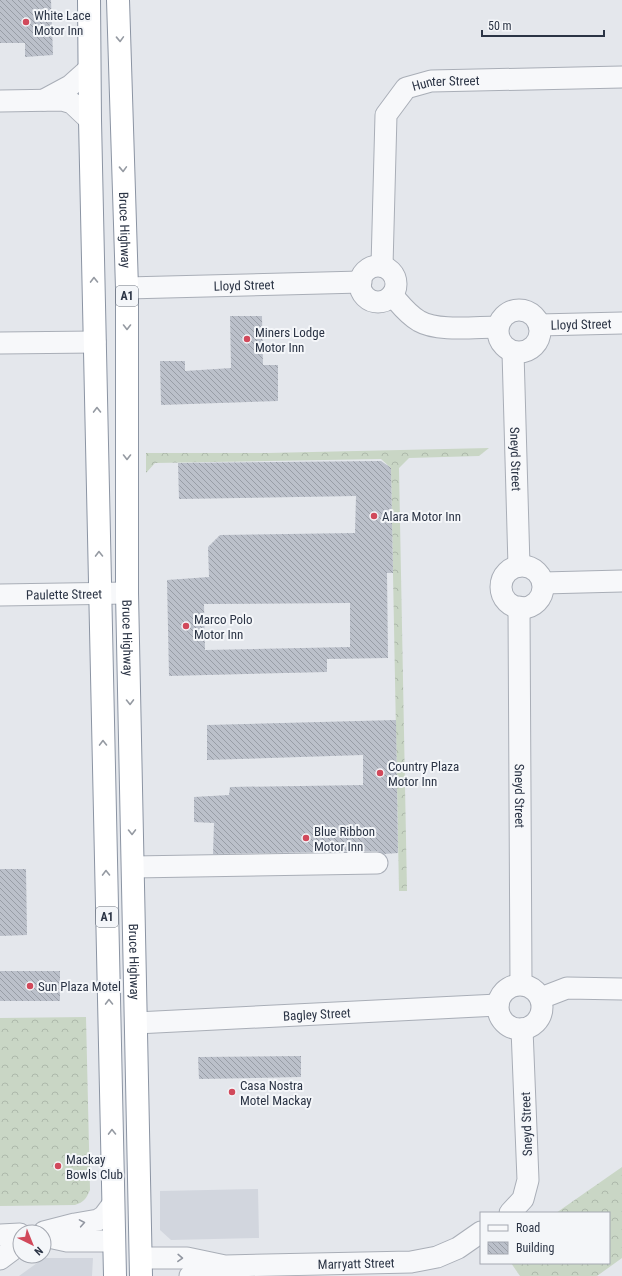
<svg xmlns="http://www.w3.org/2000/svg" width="622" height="1276" font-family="'Roboto Condensed',sans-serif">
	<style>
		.built { fill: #d2d6de }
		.forest { fill: url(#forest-crowns) }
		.building { fill: url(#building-back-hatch); fill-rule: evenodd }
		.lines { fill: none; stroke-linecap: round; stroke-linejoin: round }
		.minor-casing { stroke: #a9aeb7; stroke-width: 23 }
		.highway-casing { stroke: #8b94a3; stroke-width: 24 }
		.minor { stroke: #f7f8fa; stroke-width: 21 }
		.highway { stroke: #fff; stroke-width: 22 }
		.oneway { stroke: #959aa2 }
		.oneway2 { stroke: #9196a0 }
		.poi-dot { fill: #d1495b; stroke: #f4f6f9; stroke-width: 1.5 }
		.labels { text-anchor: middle; stroke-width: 4; stroke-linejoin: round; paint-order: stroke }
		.shield { fill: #f4f6f9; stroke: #676e7b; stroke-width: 1 }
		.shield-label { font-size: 12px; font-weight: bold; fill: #2b3445 }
		.poi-label { font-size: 13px; fill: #2b3445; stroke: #f4f6f9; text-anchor: start }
		.street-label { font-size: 13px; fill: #2b3445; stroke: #f4f6f9 }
	</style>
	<defs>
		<pattern id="forest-crowns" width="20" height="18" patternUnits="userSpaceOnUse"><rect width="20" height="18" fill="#c9d6c5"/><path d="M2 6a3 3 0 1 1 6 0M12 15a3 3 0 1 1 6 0" fill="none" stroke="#adb8ab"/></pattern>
		<pattern id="building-back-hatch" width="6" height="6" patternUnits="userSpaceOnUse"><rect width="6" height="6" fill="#bbc0ca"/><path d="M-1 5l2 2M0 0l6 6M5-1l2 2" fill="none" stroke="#989da6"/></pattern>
	</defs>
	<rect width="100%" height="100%" fill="#e4e7ec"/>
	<path class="built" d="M258 1189 259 1238 171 1240 160 1230V1191Z
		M44 1258H93L92 1276H19Z"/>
	<path class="forest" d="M489 448 479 456 409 458 399 468 407 891H399L391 468 381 459 155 463 146 473V453H268Z
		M86 1017 90 1190C86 1199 84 1202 75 1205L0 1206V1018Z
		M622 1167V1258L597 1276H520L511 1263H609V1213H556Z"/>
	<path class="building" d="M0 0H51L53 55 25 57V43H0Z
		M230 316H262L263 365H278V401L161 405 160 361H185V371L231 368Z
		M381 461 391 468 393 573H387L388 658 327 659V672L169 676 167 580 209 577 208 547 220 535 355 533 356 496 179 499 178 463ZM350 603V647L205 650 204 604Z
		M396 720 398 853 384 854 377 851 213 854 214 823 194 822V797L229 795 230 787 363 785V755L207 760V725Z
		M0 869H26L27 935 0 936Z
		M0 971H60V1001H0Z
		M301 1056V1077L199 1079 198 1057Z"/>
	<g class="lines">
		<g class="minor-casing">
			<g id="minor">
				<path d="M44 100 70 86 89 69"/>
				<path d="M0 101 62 100 72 103 90 120"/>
				<path id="s1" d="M382 266 386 115 406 88 431 81 622 77"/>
				<circle cx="378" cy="284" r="18"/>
				<path id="s2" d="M127 288 361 282"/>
				<path d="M392 295C400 304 408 315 419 321 438 332 475 327 498 327"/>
				<circle cx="519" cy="331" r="21"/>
				<path id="s3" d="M539 325 622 323"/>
				<path d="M0 343 95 342"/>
				<path id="s4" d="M513 352 519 566"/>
				<circle cx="522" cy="587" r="21"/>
				<path d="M543 583 622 581"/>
				<path id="s5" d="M0 595 127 593"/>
				<path id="s6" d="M519 607 521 984"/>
				<path d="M133 867 377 863"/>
				<circle cx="520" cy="1007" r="22"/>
				<path d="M541 998 567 988 622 989"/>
				<path id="s7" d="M136 1023 498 1005"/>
				<path d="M510 1213 523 1199 528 1180 522 1029"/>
				<path d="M44 1232 75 1224 98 1220 104 1216 113 1204"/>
				<path d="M0 1235 20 1234"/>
				<path d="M44 1236 67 1241H114"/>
				<path id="s8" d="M141 1258H187L225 1266 411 1262 437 1257 458 1248 481 1232"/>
				<path d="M0 1259 20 1244"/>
				<path d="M190 1276 222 1267"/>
			</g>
		</g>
		<g class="highway-casing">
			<g id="highway">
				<path d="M89 0 90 120 115 1276"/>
				<path id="s9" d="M118 0 127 288V593L141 1276"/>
			</g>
		</g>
		<use href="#minor" class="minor"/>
		<use href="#highway" class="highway"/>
	</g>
	<defs><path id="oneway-chevron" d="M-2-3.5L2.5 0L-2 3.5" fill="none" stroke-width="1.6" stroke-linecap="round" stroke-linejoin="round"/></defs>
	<g class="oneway">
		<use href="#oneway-chevron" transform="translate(120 39) rotate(88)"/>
		<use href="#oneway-chevron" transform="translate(123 169) rotate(88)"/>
		<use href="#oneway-chevron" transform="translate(94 280) rotate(-91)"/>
		<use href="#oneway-chevron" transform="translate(127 327) rotate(90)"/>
		<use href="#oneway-chevron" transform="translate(97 410) rotate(-91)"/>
		<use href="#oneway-chevron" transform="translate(127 457) rotate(90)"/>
		<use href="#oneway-chevron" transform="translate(99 554) rotate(-91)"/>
		<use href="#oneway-chevron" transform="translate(130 702) rotate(89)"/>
		<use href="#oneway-chevron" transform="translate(103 743) rotate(-91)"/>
		<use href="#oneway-chevron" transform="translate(132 832) rotate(89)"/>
		<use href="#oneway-chevron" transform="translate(106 873) rotate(-91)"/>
		<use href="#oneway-chevron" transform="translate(109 1002) rotate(-91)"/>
		<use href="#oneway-chevron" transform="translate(112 1132) rotate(-91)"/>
	</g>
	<g class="oneway2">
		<use href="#oneway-chevron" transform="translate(82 1223) rotate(-10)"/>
		<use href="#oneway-chevron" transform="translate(180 1258) rotate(2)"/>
	</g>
	<g class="poi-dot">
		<circle cx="26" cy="22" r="4"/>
		<circle cx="247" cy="339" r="4"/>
		<circle cx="374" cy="516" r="4"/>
		<circle cx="186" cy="626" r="4"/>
		<circle cx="380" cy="773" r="4"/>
		<circle cx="306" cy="838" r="4"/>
		<circle cx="30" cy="986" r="4"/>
		<circle cx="232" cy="1092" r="4"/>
		<circle cx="58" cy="1166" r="4"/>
	</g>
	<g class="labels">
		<g class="shield">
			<rect x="116" y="286" width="22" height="20" rx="3"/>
			<rect x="96" y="907" width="22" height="20" rx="3"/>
		</g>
		<g class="shield-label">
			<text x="127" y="300">A1</text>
			<text x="107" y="921">A1</text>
		</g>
		<g class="poi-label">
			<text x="34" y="20">White Lace<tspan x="34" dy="15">Motor Inn</tspan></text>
			<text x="255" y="337">Miners Lodge<tspan x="255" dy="15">Motor Inn</tspan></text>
			<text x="382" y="521">Alara Motor Inn</text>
			<text x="194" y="624">Marco Polo<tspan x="194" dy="15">Motor Inn</tspan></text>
			<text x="388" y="771">Country Plaza<tspan x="388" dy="15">Motor Inn</tspan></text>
			<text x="314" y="836">Blue Ribbon<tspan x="314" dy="15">Motor Inn</tspan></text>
			<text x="38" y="991">Sun Plaza Motel</text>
			<text x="240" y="1090">Casa Nostra<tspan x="240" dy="15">Motel Mackay</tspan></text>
			<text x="66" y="1164">Mackay<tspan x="66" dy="15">Bowls Club</tspan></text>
		</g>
		<g class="street-label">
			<text dy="5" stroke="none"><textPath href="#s1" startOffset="225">Hunter Street</textPath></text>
			<text dy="5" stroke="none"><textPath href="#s9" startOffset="230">Bruce Highway</textPath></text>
			<text dy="5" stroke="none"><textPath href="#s2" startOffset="117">Lloyd Street</textPath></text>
			<text dy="5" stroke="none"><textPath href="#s3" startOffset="42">Lloyd Street</textPath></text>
			<text dy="5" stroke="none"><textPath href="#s4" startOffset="107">Sneyd Street</textPath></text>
			<text dy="5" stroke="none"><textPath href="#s5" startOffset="64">Paulette Street</textPath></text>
			<text dy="5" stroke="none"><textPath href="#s9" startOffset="638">Bruce Highway</textPath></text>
			<text dy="5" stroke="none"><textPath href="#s6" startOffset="189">Sneyd Street</textPath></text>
			<text dy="5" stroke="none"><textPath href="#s9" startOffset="962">Bruce Highway</textPath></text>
			<text dy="5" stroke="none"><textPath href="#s7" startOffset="181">Bagley Street</textPath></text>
			<text transform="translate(526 1124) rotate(-92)" y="5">Sneyd Street</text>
			<text dy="5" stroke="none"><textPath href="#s8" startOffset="216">Marryatt Street</textPath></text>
		</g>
	</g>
	<rect x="480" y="1212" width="130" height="52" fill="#f4f6f9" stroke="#a4a8b1"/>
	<rect x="488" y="1225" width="20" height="6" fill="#f7f8fa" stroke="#a4a8b1"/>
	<text x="516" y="1232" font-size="12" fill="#2b3445">Road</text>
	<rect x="488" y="1242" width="20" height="12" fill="url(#building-back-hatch)" stroke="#a4a8b1"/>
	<text x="516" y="1252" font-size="12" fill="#2b3445">Building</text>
	<g transform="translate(32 1244) rotate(137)"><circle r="19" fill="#f4f6f9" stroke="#a4a8b1"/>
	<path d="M0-3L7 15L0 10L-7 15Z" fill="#d1495b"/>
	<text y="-6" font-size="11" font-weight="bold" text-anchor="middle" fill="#2b3445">N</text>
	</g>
	<path d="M482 30v6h122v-6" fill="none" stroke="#2b3445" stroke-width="2"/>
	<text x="488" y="30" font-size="12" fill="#2b3445" stroke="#f4f6f9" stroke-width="3" paint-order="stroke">50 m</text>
</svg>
